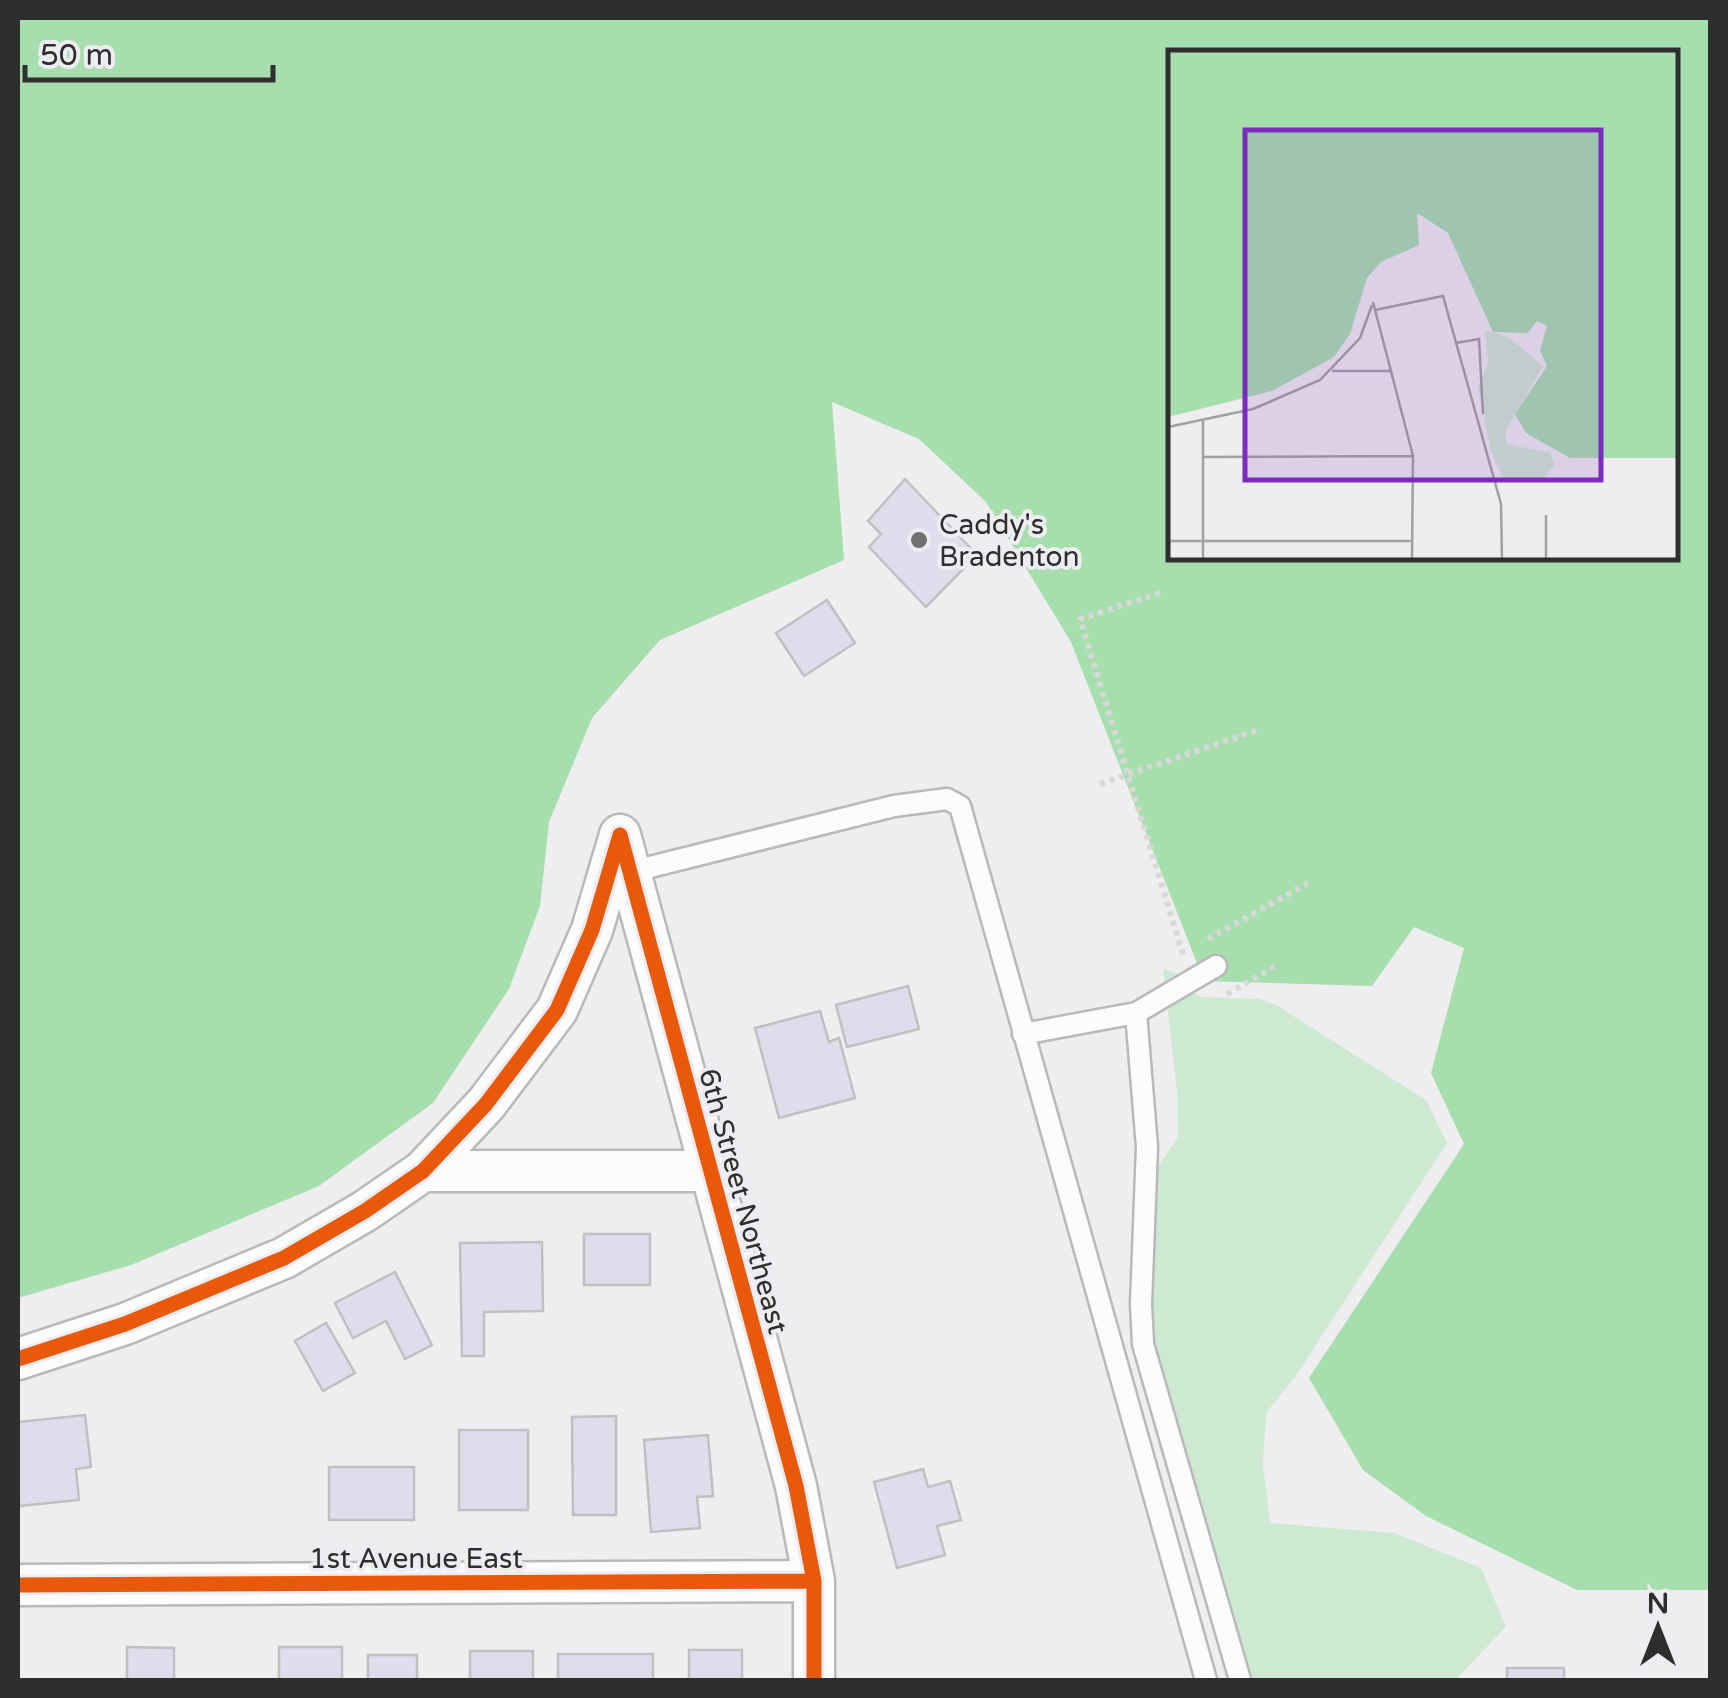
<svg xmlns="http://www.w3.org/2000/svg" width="1728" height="1698" font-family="'Varela Round',sans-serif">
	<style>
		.green { fill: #cee9d1 }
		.water { fill: #a6deae; fill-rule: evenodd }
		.building { fill: #dfdceb; stroke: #c0bfc1; stroke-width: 2.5 }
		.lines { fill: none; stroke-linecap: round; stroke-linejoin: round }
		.service-casing { stroke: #b9b8ba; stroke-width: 25 }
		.minor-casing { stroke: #b9b8ba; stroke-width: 45 }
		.path { stroke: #d8d8d8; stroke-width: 6; stroke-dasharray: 5 5; stroke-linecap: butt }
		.service { stroke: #fcfcfd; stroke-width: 20 }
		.minor { stroke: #fcfcfd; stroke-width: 40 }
		.cycleway-casing { stroke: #edecf0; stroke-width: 21 }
		.cycleway { stroke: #e8590c; stroke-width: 15 }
		.poi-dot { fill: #717172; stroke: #edecf0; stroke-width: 4 }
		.labels { text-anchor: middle; stroke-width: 8; stroke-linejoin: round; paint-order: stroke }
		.poi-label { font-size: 28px; fill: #2e2e2f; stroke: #edecf0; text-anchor: start }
		.street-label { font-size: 28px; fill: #2e2e2f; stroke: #edecf0 }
		.inset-road { fill: none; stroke: #a1a1a2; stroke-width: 2.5 }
		.view { fill: #7b2cbf; fill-opacity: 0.15; stroke: #7b2cbf; stroke-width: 5 }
		.inset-edge { fill: none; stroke: #2e2e2f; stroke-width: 5 }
	</style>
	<rect width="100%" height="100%" fill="#eeedef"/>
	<path class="green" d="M1163 969 1187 977 1193 992 1200 997 1259 999 1276 1005 1426 1100 1447 1143 1295 1377 1266 1413 1263 1464 1270 1523 1394 1533 1481 1568 1506 1627 1455 1680H1249L1221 1629 1194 1557 1176 1435 1132 1251 1147 1184 1178 1137 1177 1091Z"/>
	<path class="water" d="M18 18H1710V1590H1577L1426 1516 1363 1470 1309 1378 1464 1144 1431 1073 1464 948 1414 927 1372 986 1204 981 1071 642 986 502 919 439 832 402 844 560 660 640 592 718 549 822 540 906 509 989 433 1103 319 1186 131 1265 18 1298ZM1170 52H1676V558H1170Z"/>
	<path class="building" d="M905 479 977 555 926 607 869 547 881 534 868 521Z
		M827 600 855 643 804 676 776 633Z
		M908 986 919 1029 847 1047 836 1005Z
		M820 1011 829 1042 839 1038 855 1098 779 1118 755 1028Z
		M584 1234H650V1285H584Z
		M542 1242 543 1311 484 1312V1356H462L460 1243Z
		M395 1272 432 1345 405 1359 386 1321 353 1338 335 1303Z
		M326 1323 355 1373 323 1391 295 1341Z
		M85 1415 91 1467 76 1469 79 1500 19 1506 18 1422Z
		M616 1416V1515H573L572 1417Z
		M459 1430H528V1510H459Z
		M708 1435 713 1496 697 1497 700 1528 651 1532 644 1440Z
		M329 1467H414V1520H329Z
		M923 1469 928 1487 950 1481 961 1520 937 1526 945 1555 897 1568 874 1482Z
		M127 1647 174 1648V1680H127Z
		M279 1647H342V1680H279Z
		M689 1650H742V1680H689Z
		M470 1651H533V1680H470Z
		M558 1654H653V1680H558Z
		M368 1655H417V1680H368Z
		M1507 1668H1564V1680H1507Z"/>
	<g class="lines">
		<g class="service-casing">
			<path id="service" d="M630 872 894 806 947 799 960 806 1206 1680
				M1136 1013 1216 966
				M1023 1034 1136 1013 1147 1147 1141 1304 1143 1344 1240 1680"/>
		</g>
		<g class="minor-casing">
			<path id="minor" d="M620 835 796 1486 814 1581V1680
				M423 1171H710
				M18 1359 125 1324 284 1258 365 1211 423 1171 486 1104 557 1010 592 930 620 835
				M18 1585 814 1581"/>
		</g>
		<path class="path" d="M1160 593 1080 619 1183 954
			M1100 784 1261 729
			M1208 939 1308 883
			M1227 994 1279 964"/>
		<use href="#service" class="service"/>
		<use href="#minor" class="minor"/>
		<g class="cycleway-casing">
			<path id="cycleway" d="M620 835 796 1486 814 1581V1680
				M18 1359 125 1324 284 1258 365 1211 423 1171 486 1104 557 1010 592 930 620 835
				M18 1585 814 1581"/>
		</g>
		<use href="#cycleway" class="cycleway"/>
	</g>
	<circle class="poi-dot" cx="919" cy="540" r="10"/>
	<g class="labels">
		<g class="poi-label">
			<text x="939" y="534">Caddy's<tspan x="939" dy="32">Bradenton</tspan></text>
		</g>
		<g class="street-label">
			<text transform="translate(744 1201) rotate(75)" y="10">6th Street Northeast</text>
			<text x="416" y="1568">1st Avenue East</text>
		</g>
	</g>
	<g transform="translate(1168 50)">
		<rect width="510" height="510" fill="#eeedef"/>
		<path d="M317 280 340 287 375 316 337 382 339 394 382 403 387 415 374 430H336L323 401 310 338 320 314Z" fill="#cee9d1"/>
		<path d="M0 1H510V408H402L358 383 347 364 379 316 372 301 379 276 369 271 360 283 325 282 280 183 249 163 251 195 213 212 199 228 182 284 166 307 104 341 0 367Z" fill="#a6deae"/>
		<path class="inset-road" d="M205 252 245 406 244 509M207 260 275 246 333 454 334 509M288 293 311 289 315 364M164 321H223M35 371V509M0 377 85 359 152 330 192 288 204 255M36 407 245 406M378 465V509M0 491H244"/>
		<path class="view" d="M77 80H433V430H77Z"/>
		<rect width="510" height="510" class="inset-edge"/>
	</g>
	<rect width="1728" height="1698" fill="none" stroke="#2e2e2f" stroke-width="40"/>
	<g transform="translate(1658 1628)" stroke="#edecf0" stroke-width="8" paint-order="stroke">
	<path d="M0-8L18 38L0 25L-18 38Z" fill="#2e2e2f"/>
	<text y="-15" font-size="28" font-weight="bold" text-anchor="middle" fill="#2e2e2f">N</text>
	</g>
	<path d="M25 65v15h248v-15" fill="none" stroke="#2e2e2f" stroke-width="5"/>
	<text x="40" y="65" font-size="30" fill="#2e2e2f" stroke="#edecf0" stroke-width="8" paint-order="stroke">50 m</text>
</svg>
